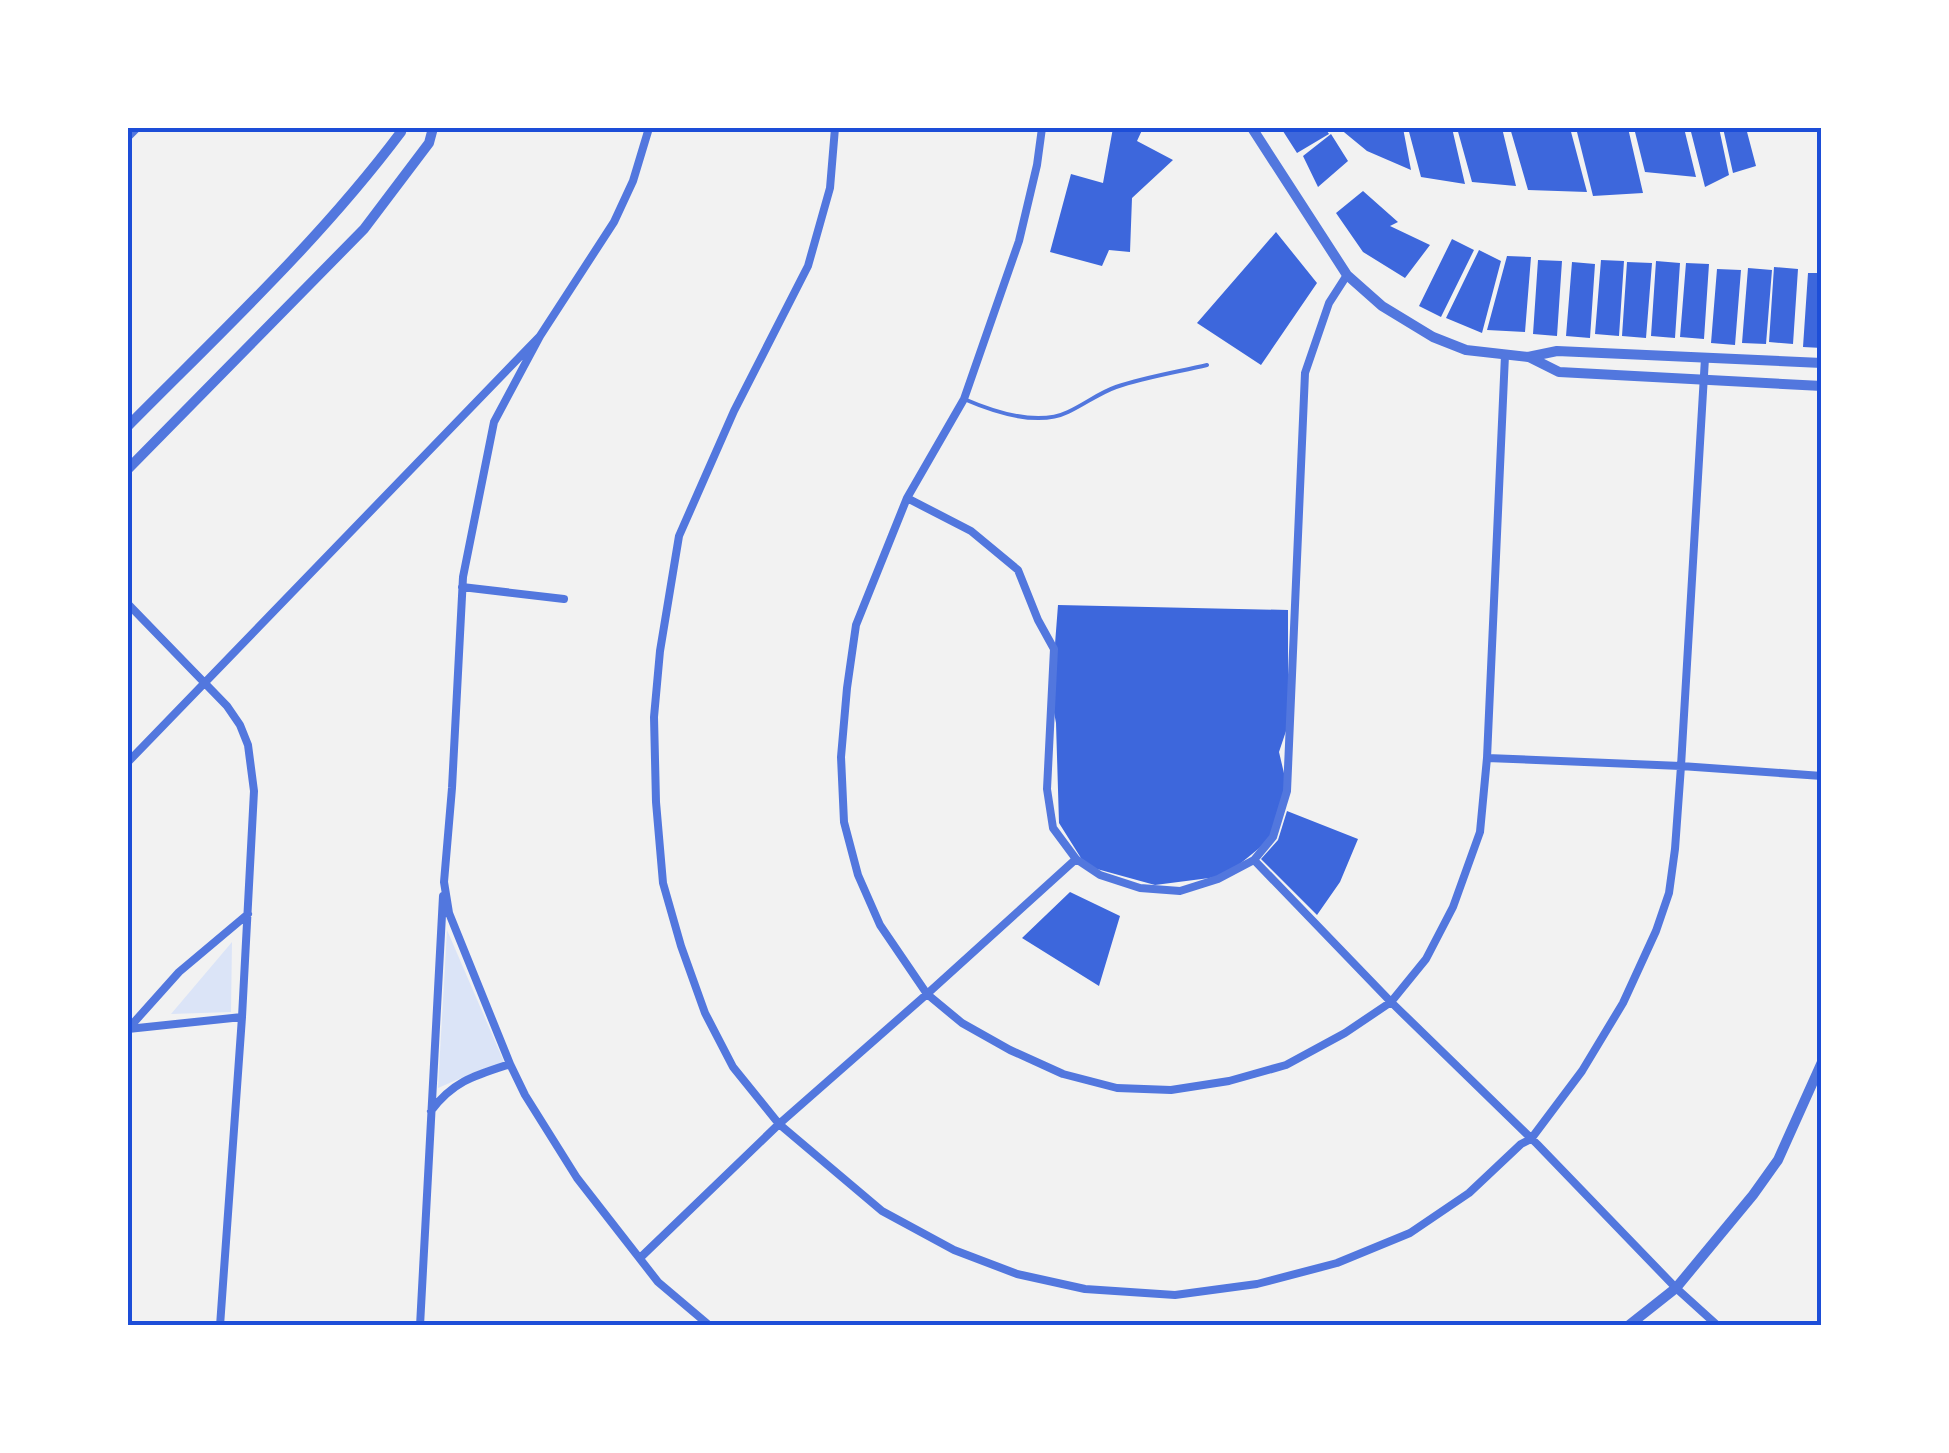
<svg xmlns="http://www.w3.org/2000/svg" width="1949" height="1453" font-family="Lato,sans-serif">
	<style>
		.green { fill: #dbe4f7 }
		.building { fill: #3d67dc }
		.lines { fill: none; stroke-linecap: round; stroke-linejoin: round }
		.service { stroke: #5277de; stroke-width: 4 }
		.minor { stroke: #5277de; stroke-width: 8 }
		.tertiary { stroke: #5277de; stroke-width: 10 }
		.neatline { fill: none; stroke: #1d4ed8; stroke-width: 4 }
	</style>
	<rect width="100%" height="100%" fill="#f2f2f2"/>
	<path class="green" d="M447 930 504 1062 475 1072 438 1088Z
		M232 942 231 1012 171 1014Z"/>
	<path class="building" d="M1113 128H1143L1137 141 1173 160 1132 198 1130 252 1109 250 1102 266 1050 252 1071 174 1103 183Z
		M1281 128H1325L1329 134 1297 153Z
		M1339 128H1403L1411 170 1367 151Z
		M1408 128H1452L1465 184 1421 177Z
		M1457 128H1502L1516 186 1472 182Z
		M1510 128H1570L1587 192 1528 190Z
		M1576 128H1628L1643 193 1593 196Z
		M1634 128H1684L1696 177 1645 172Z
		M1690 128H1719L1729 175 1705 187Z
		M1723 128H1746L1756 166 1733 173Z
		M1331 134 1348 161 1318 187 1303 156Z
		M1363 191 1398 222 1390 226 1430 245 1405 278 1363 252 1336 213Z
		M1276 232 1317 283 1261 365 1197 323Z
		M1452 239 1474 250 1441 317 1419 306Z
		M1479 250 1501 261 1482 333 1446 318Z
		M1507 256 1531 257 1525 332 1487 330Z
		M1538 260 1562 261 1557 336 1533 334Z
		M1601 260 1624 261 1619 336 1595 334Z
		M1656 261 1680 263 1675 338 1651 336Z
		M1572 262 1595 264 1590 338 1566 336Z
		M1627 262 1652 263 1646 338 1622 336Z
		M1686 263 1709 264 1704 339 1680 337Z
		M1774 267 1798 269 1793 344 1769 342Z
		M1748 268 1772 270 1766 344 1742 343Z
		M1717 269 1741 270 1735 345 1711 343Z
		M1808 273H1822V348L1803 347Z
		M1058 605 1288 610V725L1279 752 1287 786 1273 837 1225 876 1155 885 1086 866 1059 823 1056 723 1051 696Z
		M1287 811 1358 839 1340 882 1317 915 1261 859 1278 840Z
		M1070 892 1120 916 1099 986 1022 938Z"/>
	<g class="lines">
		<path class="service" d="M964 399C994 412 1037 427 1068 412 1085 404 1099 393 1116 387 1145 377 1177 372 1207 365"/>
		<path class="minor" d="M835 128 830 188 808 266 734 411 679 536 660 651 654 717 656 802 663 883 681 946 705 1013 733 1067 779 1124 882 1211 954 1250 1017 1274 1085 1289 1175 1295 1257 1284 1337 1263 1410 1233 1469 1193 1521 1144 1531 1139 1582 1071 1623 1003 1656 931 1669 893 1675 849 1681 766 1705 358
			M1042 128 1037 165 1019 241 964 399 907 498 856 625 847 688 841 757 844 822 858 875 880 925 927 994 962 1023 1010 1050 1063 1074 1117 1088 1171 1090 1229 1081 1286 1065 1345 1033 1391 1002 1426 959 1453 907 1480 832 1487 758 1505 355
			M128 137 137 128
			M540 336 494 422 463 577 452 788 444 882 449 913 510 1064 525 1095 577 1178 658 1282 710 1326
			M907 498 971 531 1018 570 1038 620 1054 649 1047 789 1053 828 1076 859 1100 875 1140 888 1180 891 1218 879 1254 860 1273 837 1287 791 1305 373 1329 303 1347 275
			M462 587 564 599
			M128 604 227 706 240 725 248 745 254 791 242 1017 220 1326
			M1487 758 1681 766 1822 776
			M128 762 540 336 614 222 633 181 649 128
			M1254 860 1391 1002 1537 1144 1676 1288 1718 1326
			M128 1029 179 972 248 914
			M128 1029 242 1017
			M431 1111C453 1081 476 1075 510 1064
			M640 1258 779 1124 927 994 1076 859
			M420 1326 443 896"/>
		<path class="tertiary" d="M1252 128 1347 275 1382 306 1433 337 1466 350 1528 357 1557 351 1822 363
			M1529 357 1559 372 1822 386
			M128 426C222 331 320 240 401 132L402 128
			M128 469 364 229 429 143 433 128
			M1628 1326 1676 1288 1753 1195 1778 1160 1822 1062"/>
	</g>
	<rect width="1949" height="1453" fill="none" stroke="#ffffff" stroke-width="260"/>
	<rect x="130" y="130" width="1689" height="1193" class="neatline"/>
</svg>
